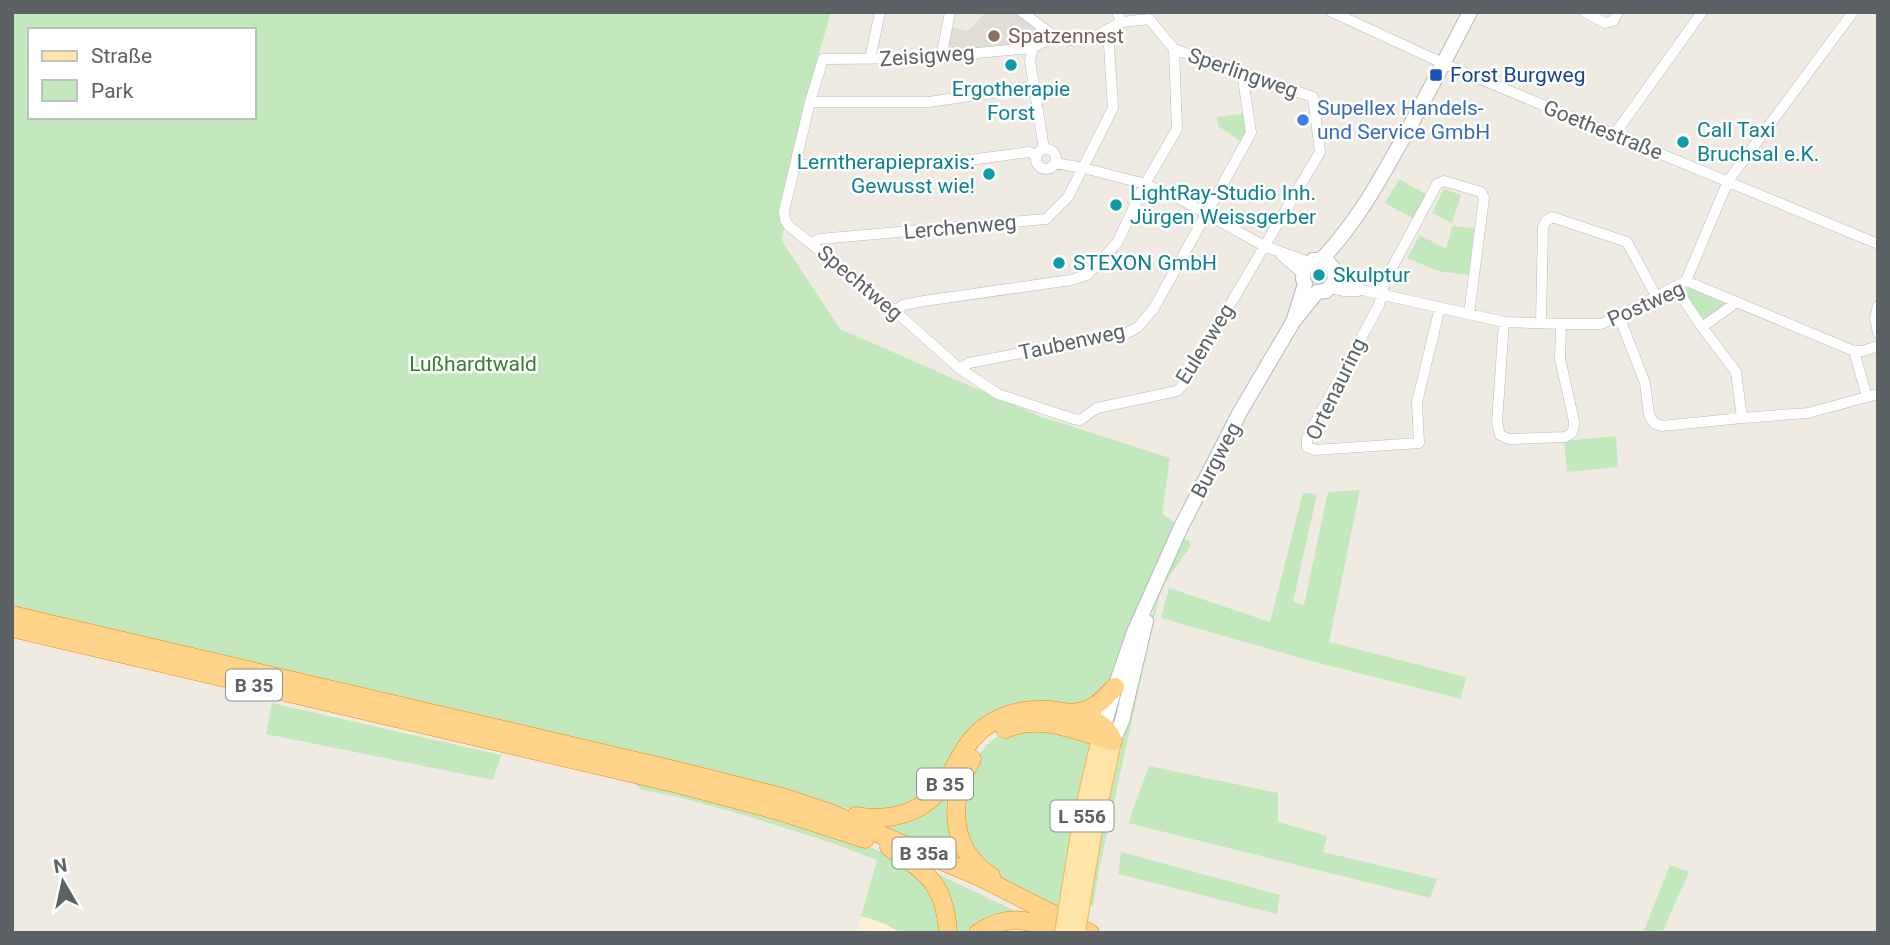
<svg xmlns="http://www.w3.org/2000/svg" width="1890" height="945" font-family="Roboto,sans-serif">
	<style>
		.commercial { fill: #fff1d8 }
		.education { fill: #e1dcd4 }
		.green { fill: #c3e8be; fill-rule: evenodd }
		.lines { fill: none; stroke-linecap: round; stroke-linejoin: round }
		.street-casing { stroke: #b6babe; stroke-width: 11 }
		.secondary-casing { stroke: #b5b9be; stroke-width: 16 }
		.primary-casing { stroke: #f9b551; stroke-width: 18 }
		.highway-casing { stroke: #f28800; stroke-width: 19 }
		.street { stroke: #fff; stroke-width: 10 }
		.secondary { stroke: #fff; stroke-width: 14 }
		.primary { stroke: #ffe6a8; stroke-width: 16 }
		.highway { stroke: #ffd38a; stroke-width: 18 }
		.primary-bridge-casing { stroke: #f9b551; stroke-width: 18; stroke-linecap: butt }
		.primary-bridge { stroke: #ffe6a8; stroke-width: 16 }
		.education-dot { fill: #8d6e63; stroke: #fff; stroke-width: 2.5 }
		.culture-dot { fill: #0f9aa8; stroke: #fff; stroke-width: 2.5 }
		.transit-dot { fill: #1a4fb4; stroke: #fff; stroke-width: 2.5 }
		.shop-dot { fill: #3f7fe0; stroke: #fff; stroke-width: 2.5 }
		.labels { text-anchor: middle; stroke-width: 5; stroke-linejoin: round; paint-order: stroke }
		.shield { fill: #fff; stroke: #8c9093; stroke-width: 2 }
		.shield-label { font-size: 19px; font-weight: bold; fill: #5b6165 }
		.education-label { font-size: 21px; fill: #785e54; stroke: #fff; text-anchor: start }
		.street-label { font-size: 21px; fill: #5b6165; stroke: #fff }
		.transit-label { font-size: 21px; fill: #164399; stroke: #fff; text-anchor: start }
		.culture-label { font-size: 21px; fill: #0d838f; stroke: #fff; text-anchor: start }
		.shop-label { font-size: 21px; fill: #366cbe; stroke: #fff; text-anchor: start }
		.park-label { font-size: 21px; fill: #35812f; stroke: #fff }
	</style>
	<rect width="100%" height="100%" fill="#efebe3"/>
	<path class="commercial" d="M861 916 883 923 902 933H856Z"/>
	<path class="education" d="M986 12H1018L1041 31 1040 40 1036 43 959 51 952 50 948 44 949 27 968 31Z"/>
	<path class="green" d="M12 12H831L805 102 779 209 784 227 782 241 840 329 1039 416 1170 458 1162 513 1176 524 1126 636 1107 689 1081 707 1043 701 1002 709 940 782 909 806 861 813 718 771 12 610ZM30 30H254V117H30Z
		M1246 113 1249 133 1242 142 1218 126 1217 117Z
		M1399 179 1427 195 1414 219 1385 203Z
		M1444 189 1461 195 1452 223 1432 213Z
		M1452 226 1474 228 1469 275 1438 271 1407 258 1420 235 1446 249Z
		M1323 266 1328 270V280L1324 285H1317L1311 282 1310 272 1314 267Z
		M1692 286 1726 303V306L1707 320H1703L1684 296V291L1687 288Z
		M1616 436 1618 467 1567 472 1564 441Z
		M1360 490 1329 642 1466 677 1461 699 1311 661 1161 618 1169 588 1270 622 1303 493 1317 494 1293 602 1304 605 1328 492Z
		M1183 539 1188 540 1191 545 1165 583 1159 597 1099 870 1093 907 1090 906 1098 848 1150 622 1163 581Z
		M272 703 501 755 493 780 266 734Z
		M1043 715 1086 724 1095 729 1094 731C1071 724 1045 712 1021 718 972 730 940 790 955 837 958 846 963 853 968 861V864L905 837 873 825C908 824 937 808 955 778 968 757 978 736 1000 724 1013 717 1028 716 1043 715Z
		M1035 726 1089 743 1092 749 1058 908 994 874 985 867 960 821C968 790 971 744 1007 732 1016 729 1026 728 1035 726Z
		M1149 766 1278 793V822L1327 836 1323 852 1437 879 1430 898 1128 823Z
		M610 777 707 796 842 836 897 858 928 882 945 933H902L883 923 861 916 877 860 832 843 744 815 682 798 643 790 634 783Z
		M1121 852 1280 895 1277 914 1118 874Z
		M1670 865 1689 872 1662 933H1643Z
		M929 870 1020 913 970 933H954Z"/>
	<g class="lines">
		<g class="street-casing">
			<path id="street" d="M1022 12 1054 36
				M1117 12 1122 22
				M1332 12 1449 66 1878 244
				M1585 12 1605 23 1613 21 1618 12
				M1149 19 1174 49 1313 97 1320 152 1182 386 1177 391 1097 408 1080 420 1074 419 998 394 960 369 895 311 789 226 785 220 784 211 810 102 823 59 941 58 955 55 1033 48 1054 36 1074 41 1094 37 1122 22Z
				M1033 48 1030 61 1044 149
				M941 58 950 12
				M870 59 880 12
				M810 102H929L1024 88 1033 84
				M1614 135 1702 12
				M1036 159a10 10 0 1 1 20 0a10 10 0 1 1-20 0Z
				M1055 163 1084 168 1145 184 1178 198 1264 246 1309 262
				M795 165 955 162 1029 152 1037 155
				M812 243 819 239 1046 219 1068 197 1113 108 1108 29
				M1281 255 1303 274
				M1336 277 1362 290 1504 322 1561 324H1601L1619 316 1686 281 1854 351H1863L1878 346
				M1686 281 1728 181 1853 12
				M1675 287 1702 327
				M1330 288 1343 291H1358
				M1878 306 1875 318 1878 333
				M1440 307 1417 402 1419 443 1315 450 1307 447V438L1379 305 1385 281 1437 184 1444 181 1481 192 1484 198 1469 314
				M895 311 903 305 924 301 1071 280 1087 275 1117 243 1145 184 1177 129 1174 49
				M1619 316 1645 383 1649 415 1654 423 1662 426 1742 418 1736 372 1702 327 1737 302
				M1504 322 1497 422 1500 435 1509 439 1565 437C1573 434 1574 430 1574 421L1560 359 1561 324
				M1541 323 1543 227 1546 221 1552 217 1627 242 1656 296
				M1854 351 1867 397 1878 394
				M960 369 969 363 1129 332 1138 327 1154 308 1251 133 1242 72
				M1742 418 1808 413 1867 397"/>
		</g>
		<g class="secondary-casing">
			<path id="secondary" d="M1322 259C1353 226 1375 189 1397 149 1423 104 1446 58 1470 12
				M1101 737 1115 687 1134 632 1180 529 1240 412 1293 322 1317 292 1326 291 1335 281 1334 269 1326 260H1313L1304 269 1303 279 1305 284 1293 322
				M1113 741 1122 721 1146 621"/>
		</g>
		<g class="primary-casing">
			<path id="primary" d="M1069 895 1082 816 1100 738
				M1082 901 1094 830 1113 741"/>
		</g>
		<g class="highway-casing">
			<path id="highway" d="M12 615 687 773 782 797 830 813 982 878 1090 933
				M12 628 682 785 779 811 865 839
				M1072 713C1094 710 1100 703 1115 687
				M1005 729C1041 713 1078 732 1113 741
				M972 759C948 798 949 850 991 876
				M856 816C890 822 925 813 945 783 955 769 961 751 973 738 1000 708 1040 705 1076 715 1093 720 1107 724 1113 741
				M889 847C927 872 945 884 948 933
				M978 933C1008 912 1030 921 1062 930"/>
		</g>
		<use href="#street" class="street"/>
		<use href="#secondary" class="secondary"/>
		<use href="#primary" class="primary"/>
		<use href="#highway" class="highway"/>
		<g class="primary-bridge-casing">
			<path id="primary-bridge" d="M1063 933 1069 895
				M1077 933 1082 901"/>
		</g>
		<use href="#primary-bridge" class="primary-bridge"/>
	</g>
	<circle class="education-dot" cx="994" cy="36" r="7"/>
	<g class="culture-dot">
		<circle cx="1011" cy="65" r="7"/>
		<circle cx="1683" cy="142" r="7"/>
		<circle cx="989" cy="174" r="7"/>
		<circle cx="1116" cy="205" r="7"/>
		<circle cx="1059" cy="263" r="7"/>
		<circle cx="1319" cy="275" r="7"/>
	</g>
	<rect class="transit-dot" x="1429" y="68" width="14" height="14" rx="3.5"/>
	<circle class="shop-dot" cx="1303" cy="120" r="7"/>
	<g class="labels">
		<g class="shield">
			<rect x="226" y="669.5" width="56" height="31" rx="5"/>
			<rect x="917" y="768.5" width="56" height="31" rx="5"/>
			<rect x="1050.5" y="800.5" width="63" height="31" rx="5"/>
			<rect x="892.5" y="837.5" width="63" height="31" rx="5"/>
		</g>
		<g class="shield-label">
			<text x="254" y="692">B 35</text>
			<text x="945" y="791">B 35</text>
			<text x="1082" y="823">L 556</text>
			<text x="924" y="860">B 35a</text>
		</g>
		<g class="education-label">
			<text x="1008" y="43">Spatzennest</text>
		</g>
		<g class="street-label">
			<text transform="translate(927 56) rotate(-4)" y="7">Zeisigweg</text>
			<text transform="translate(1243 73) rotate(19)" y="7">Sperlingweg</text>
			<text transform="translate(1603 130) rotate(22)" y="7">Goethestraße</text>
			<text transform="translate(960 227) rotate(-5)" y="7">Lerchenweg</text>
			<text transform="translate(860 283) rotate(40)" y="7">Spechtweg</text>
			<text transform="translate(1646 304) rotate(-24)" y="7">Postweg</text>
			<text transform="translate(1072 342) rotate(-12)" y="7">Taubenweg</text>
			<text transform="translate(1205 344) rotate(-58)" y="7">Eulenweg</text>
			<text transform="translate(1336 389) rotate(-64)" y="7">Ortenauring</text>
			<text transform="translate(1216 460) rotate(-62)" y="7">Burgweg</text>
		</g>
		<g class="transit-label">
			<text x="1450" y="82">Forst Burgweg</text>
		</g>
		<g class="culture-label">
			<text x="1011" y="96" text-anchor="middle">Ergotherapie<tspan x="1011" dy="24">Forst</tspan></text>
			<text x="1697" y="137">Call Taxi<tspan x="1697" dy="24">Bruchsal e.K.</tspan></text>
			<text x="975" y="169" text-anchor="end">Lerntherapiepraxis:<tspan x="975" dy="24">Gewusst wie!</tspan></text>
			<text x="1130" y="200">LightRay-Studio Inh.<tspan x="1130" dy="24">Jürgen Weissgerber</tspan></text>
			<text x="1073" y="270">STEXON GmbH</text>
			<text x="1333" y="282">Skulptur</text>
		</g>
		<g class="shop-label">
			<text x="1317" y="115">Supellex Handels-<tspan x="1317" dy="24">und Service GmbH</tspan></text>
		</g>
		<g class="park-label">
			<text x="473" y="371">Lußhardtwald</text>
		</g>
	</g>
	<rect width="1890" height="945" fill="none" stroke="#5b6165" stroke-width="28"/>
	<rect x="28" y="28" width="228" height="91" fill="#ffffff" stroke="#bdc0c1" stroke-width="2"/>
	<rect x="42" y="51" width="35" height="10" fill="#ffe6a8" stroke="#bdc0c1" stroke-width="2"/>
	<text x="91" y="63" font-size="21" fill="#5b6165">Straße</text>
	<rect x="42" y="80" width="35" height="21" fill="#c3e8be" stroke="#bdc0c1" stroke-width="2"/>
	<text x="91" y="98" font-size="21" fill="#5b6165">Park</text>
	<g transform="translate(63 882) rotate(351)" stroke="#ffffff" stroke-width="5" paint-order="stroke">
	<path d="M0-5L12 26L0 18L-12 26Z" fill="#5b6165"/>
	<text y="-10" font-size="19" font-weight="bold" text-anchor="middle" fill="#5b6165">N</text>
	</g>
</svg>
